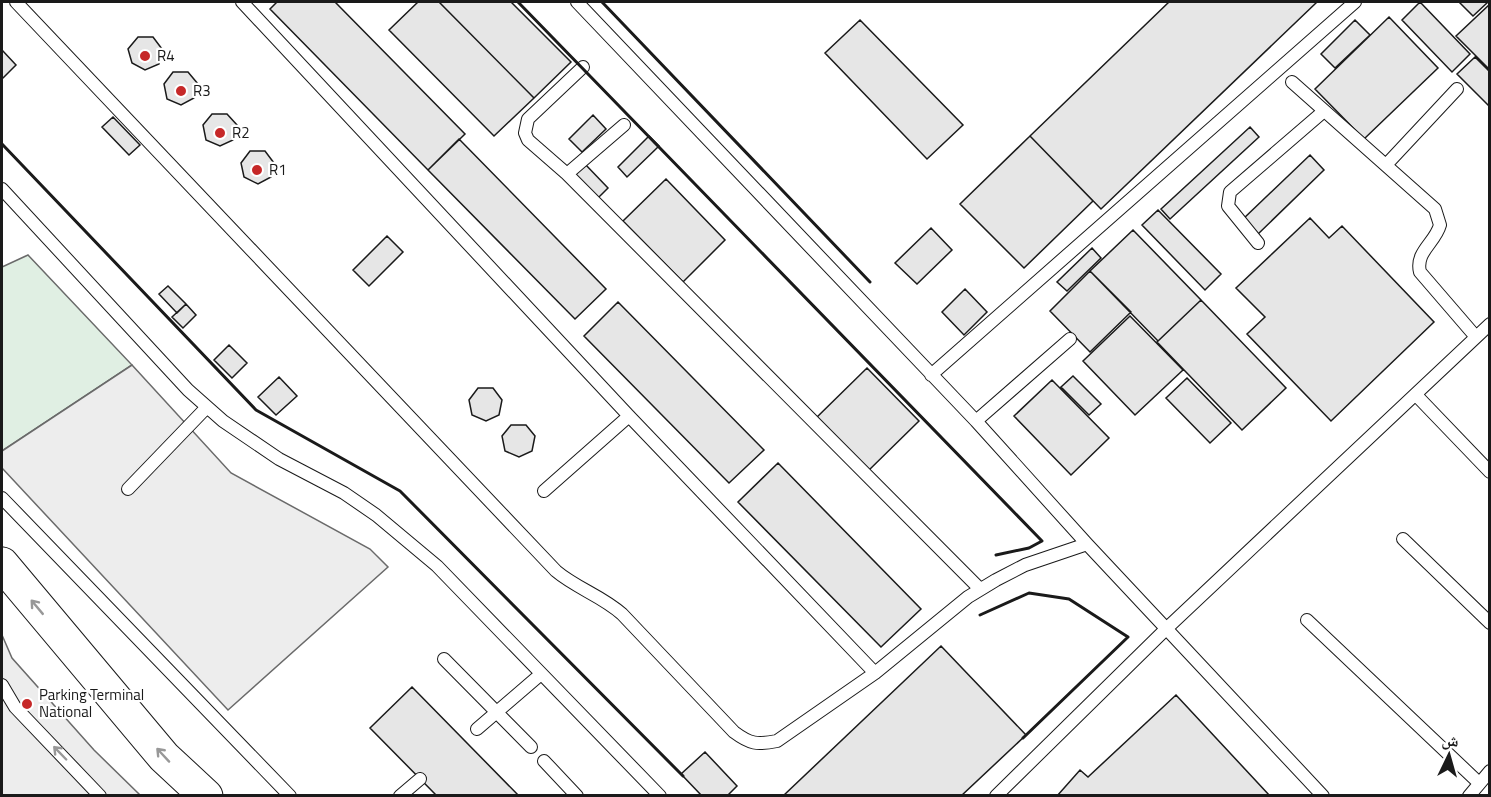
<svg xmlns="http://www.w3.org/2000/svg" width="1491" height="797" font-family="'Titillium Web','Noto Naskh Arabic',sans-serif">
	<style>
		.green { fill: #e0efe3; stroke: #6a6a6a; stroke-width: 1.5 }
		.parking { fill: #ededed; stroke: #6a6a6a; stroke-width: 1.5 }
		.building { fill: #e6e6e6; stroke: #1a1a1a; stroke-width: 1.5 }
		.lines { fill: none; stroke-linecap: round; stroke-linejoin: round }
		.lane-casing { stroke: #1a1a1a; stroke-width: 14 }
		.secondary-casing { stroke: #1a1a1a; stroke-width: 35 }
		.lane { stroke: #fff; stroke-width: 12 }
		.secondary { stroke: #fff; stroke-width: 33 }
		.wall { stroke: #1a1a1a; stroke-width: 3 }
		.oneway { stroke: #989898 }
		.poi-dot { fill: #c62828; stroke: #fff; stroke-width: 2 }
		.labels { text-anchor: middle; stroke-width: 4.5; stroke-linejoin: round; paint-order: stroke }
		.poi-label { font-size: 15px; fill: #1a1a1a; stroke: #fff; text-anchor: start }
	</style>
	<rect width="100%" height="100%" fill="#fff"/>
	<path class="green" d="M28 255 132 365 2 451V267Z"/>
	<path class="parking" d="M132 365 231 473 370 549 388 567 228 710 2 468V451Z
		M2 635 12 658 94 750 140 795H2Z"/>
	<path class="building" d="M277 2H335L465 134 428 170 270 9Z
		M418 2H439L534 98 494 136 389 30Z
		M439 2H511L571 62 534 98Z
		M1169 2H1317L1101 209 1030 136Z
		M1420 2 1470 54 1452 72 1402 20Z
		M1459 2H1488L1473 16Z
		M1490 4V70L1456 36Z
		M1389 17 1438 68 1364 139 1315 89Z
		M860 20 963 125 927 159 825 53Z
		M1355 20 1370 35 1335 68 1321 54Z
		M138 37H153L162 49 159 64 145 70 132 63 128 49Z
		M2 50 16 65 2 79Z
		M1475 57 1490 72V107L1457 74Z
		M173 72H188L198 84 194 98 181 105 167 99 164 84Z
		M212 114H227L237 125 233 140 220 146 206 140 203 125Z
		M593 115 606 129 582 152 569 139Z
		M113 117 140 145 129 155 102 127Z
		M1250 127 1259 137 1170 219 1161 209Z
		M649 136 659 146 627 177 618 167Z
		M1030 136 1093 201 1024 268 960 204Z
		M459 139 606 289 575 319 428 170Z
		M250 151H265L274 163 271 177 258 184 244 177 241 163Z
		M1310 155 1324 170 1257 235 1242 220Z
		M584 163 608 188 596 200 572 174Z
		M666 179 725 240 683 282 623 221Z
		M1158 210 1221 274 1205 290 1142 225Z
		M1310 218 1329 238 1342 226 1434 322 1331 421 1247 334 1265 317 1236 288Z
		M931 228 952 250 917 284 895 263Z
		M1133 230 1201 300 1158 341 1090 271Z
		M387 236 403 252 369 286 353 270Z
		M1092 248 1101 258 1067 291 1057 282Z
		M1090 271 1131 312 1090 352 1050 311Z
		M168 286 186 304 177 313 159 294Z
		M965 289 987 312 964 335 942 312Z
		M1201 300 1286 388 1242 430 1157 342Z
		M618 302 764 450 729 483 584 336Z
		M186 304 196 315 183 328 172 317Z
		M1130 316 1183 370 1135 415 1083 361Z
		M229 345 247 363 232 378 214 360Z
		M867 368 919 421 866 473 814 420Z
		M1073 376 1101 404 1089 415 1061 387Z
		M279 377 297 396 276 415 258 397Z
		M1187 378 1231 423 1210 443 1166 398Z
		M1052 380 1109 438 1071 475 1014 416Z
		M478 388H493L502 400 499 415 486 421 472 415 469 400Z
		M511 425H526L535 436 532 451 519 457 505 451 502 436Z
		M778 463 921 609 881 647 738 502Z
		M941 646 1026 735 961 796H783Z
		M412 687 519 796H437L370 728Z
		M1176 695 1270 796H1057L1080 770 1088 777Z
		M705 752 737 786 727 796H702L681 774Z"/>
	<g class="lines">
		<g class="lane-casing">
			<path id="lane" d="M16 2 556 571C576 588 602 596 622 614L734 732C750 744 757 745 777 741L875 673 968 597 996 580 1025 565 1087 544
				M242 2 629 416 875 673
				M577 2 976 421 1087 544 1323 796
				M583 67 528 119 525 133 528 140 567 174 980 589
				M1292 82 1435 209 1440 225C1435 243 1415 252 1420 272L1476 337
				M1386 165 1457 89
				M567 174 624 125
				M2 189 188 390 223 421 279 459 344 493 376 515 437 566 660 796
				M1258 243 1228 206 1230 192 1324 111
				M931 375 1355 2
				M1416 395 1490 472
				M976 421 1070 339
				M128 489 207 407
				M544 491 629 416
				M2 498 290 796
				M1403 539 1490 623
				M1307 620 1479 783
				M444 659 531 747
				M2 685 15 707 100 796
				M477 729 541 674
				M544 761 577 796
				M400 796 420 779
				M996 796 1166 629 1490 324
				M1469 796 1490 771"/>
		</g>
		<g class="secondary-casing">
			<path id="secondary" d="M2 564 164 757 206 796"/>
		</g>
		<use href="#lane" class="lane"/>
		<use href="#secondary" class="secondary"/>
		<path class="wall" d="M518 2 1042 541 1029 548 996 555
			M602 2 870 282
			M2 144 256 410 400 491 683 776
			M980 615 1029 593 1069 599 1128 637 1023 738"/>
	</g>
	<defs><path id="oneway-shaft" d="M-6 0H5M1.5-3L5.5 0L1.5 3" fill="none" stroke-width="1.6" stroke-linecap="round" stroke-linejoin="round" transform="scale(1.5)"/></defs>
	<g class="oneway">
		<use href="#oneway-shaft" transform="translate(37 607) rotate(-130)"/>
		<use href="#oneway-shaft" transform="translate(60 753) rotate(-134)"/>
		<use href="#oneway-shaft" transform="translate(163 755) rotate(-133)"/>
	</g>
	<g class="poi-dot">
		<circle cx="145" cy="56" r="6"/>
		<circle cx="181" cy="91" r="6"/>
		<circle cx="220" cy="133" r="6"/>
		<circle cx="257" cy="170" r="6"/>
		<circle cx="27" cy="704" r="6"/>
	</g>
	<g class="labels">
		<g class="poi-label">
			<text x="157" y="61">R4</text>
			<text x="193" y="96">R3</text>
			<text x="232" y="138">R2</text>
			<text x="269" y="175">R1</text>
			<text x="39" y="700">Parking Terminal<tspan x="39" dy="17">National</tspan></text>
		</g>
	</g>
	<rect width="1491" height="797" fill="none" stroke="#1a1a1a" stroke-width="6"/>
	<g transform="translate(1449 755) rotate(5)" stroke="#ffffff" stroke-width="4.5" paint-order="stroke">
	<path d="M0-4.5L10 22L0 15L-10 22Z" fill="#1a1a1a"/>
	<text y="-9" font-size="16" font-weight="bold" text-anchor="middle" fill="#1a1a1a">ش</text>
	</g>
</svg>
